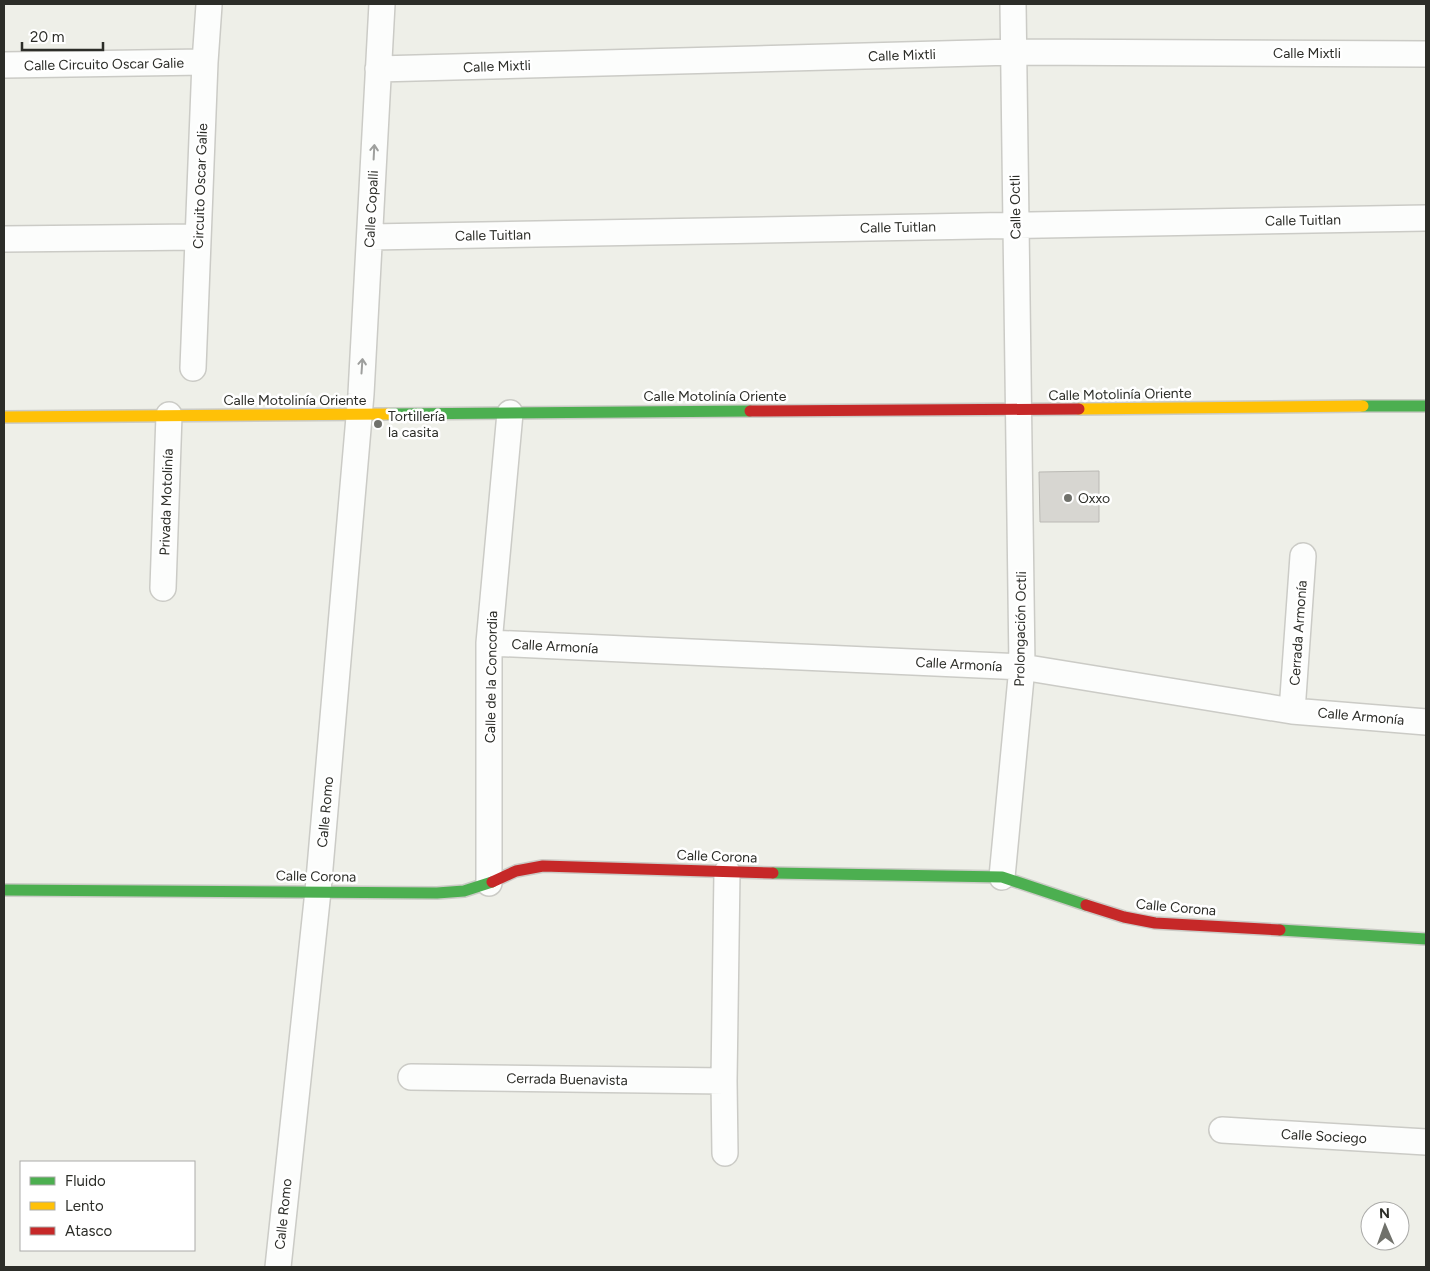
<svg xmlns="http://www.w3.org/2000/svg" width="1430" height="1271" font-family="Figtree,sans-serif">
	<style>
		.building { fill: #d7d6d1; stroke: #bab9b4 }
		.lines { fill: none; stroke-linecap: round; stroke-linejoin: round }
		.street-casing { stroke: #cbcbc6; stroke-width: 28 }
		.fast-casing { stroke: #cbcbc6; stroke-width: 14 }
		.slow-casing { stroke: #cbcbc6; stroke-width: 14 }
		.jam-casing { stroke: #cbcbc6; stroke-width: 14 }
		.street { stroke: #fcfdfc; stroke-width: 25 }
		.fast { stroke: #4caf50; stroke-width: 11 }
		.slow { stroke: #ffc107; stroke-width: 11 }
		.jam { stroke: #c62828; stroke-width: 11 }
		.oneway { stroke: #9e9f9d }
		.poi-dot { fill: #70716b; stroke: #fff; stroke-width: 2 }
		.labels { text-anchor: middle; stroke-width: 5; stroke-linejoin: round; paint-order: stroke }
		.street-label { font-size: 14px; fill: #2c2d28; stroke: #fff }
		.poi-label { font-size: 14px; fill: #2c2d28; stroke: #fff; text-anchor: start }
	</style>
	<rect width="100%" height="100%" fill="#eeefe8"/>
	<path class="building" d="M1099 471V522H1040L1039 472Z"/>
	<g class="lines">
		<g class="street-casing">
			<path id="street" d="M4 65 205 62
				M378 69 1014 52 1426 54
				M370 237 1426 218
				M4 239 198 237
				M193 368 205 62 209 5
				M163 588 169 415
				M489 643 1022 667 1292 711 1426 722
				M1292 711 1303 556
				M1002 877 1022 667 1013 4
				M489 883V643L510 413
				M411 1077 724 1081
				M1222 1130 1426 1142
				M725 1153 724 1081 727 872
				M278 1267 318 891 361 394 382 4"/>
		</g>
		<g class="fast-casing">
			<path id="fast" d="M1363 406H1426
				M389 414 750 411
				M773 873 1002 877 1086 905
				M4 890 437 893 464 891 492 882
				M1280 930 1426 939"/>
		</g>
		<g class="slow-casing">
			<path id="slow" d="M1079 409 1363 406
				M4 417 389 414"/>
		</g>
		<g class="jam-casing">
			<path id="jam" d="M750 411 1079 409
				M492 882 516 871 543 866 773 873
				M1086 905 1124 917 1155 923 1280 930"/>
		</g>
		<use href="#street" class="street"/>
		<use href="#fast" class="fast"/>
		<use href="#slow" class="slow"/>
		<use href="#jam" class="jam"/>
	</g>
	<defs><path id="oneway-shaft" d="M-6 0H5M1.5-3L5.5 0L1.5 3" fill="none" stroke-width="1.6" stroke-linecap="round" stroke-linejoin="round" transform="scale(1.25)"/></defs>
	<g class="oneway">
		<use href="#oneway-shaft" transform="translate(374 152) rotate(-87)"/>
		<use href="#oneway-shaft" transform="translate(362 366) rotate(-86)"/>
	</g>
	<g class="poi-dot">
		<circle cx="378" cy="424" r="5"/>
		<circle cx="1068" cy="498" r="5"/>
	</g>
	<g class="labels">
		<g class="street-label">
			<text x="1307" y="58">Calle Mixtli</text>
			<text transform="translate(902 55) rotate(-2)" y="5">Calle Mixtli</text>
			<text transform="translate(104 64) rotate(-1)" y="5">Calle Circuito Oscar Galie</text>
			<text transform="translate(497 66) rotate(-2)" y="5">Calle Mixtli</text>
			<text transform="translate(200 186) rotate(-88)" y="5">Circuito Oscar Galie</text>
			<text transform="translate(1015 207) rotate(-91)" y="5">Calle Octli</text>
			<text transform="translate(371 209) rotate(-87)" y="5">Calle Copalli</text>
			<text transform="translate(1303 220) rotate(-1)" y="5">Calle Tuitlan</text>
			<text transform="translate(898 227) rotate(-1)" y="5">Calle Tuitlan</text>
			<text transform="translate(493 235) rotate(-1)" y="5">Calle Tuitlan</text>
			<text transform="translate(1120 394) rotate(-1)" y="5">Calle Motolinía Oriente</text>
			<text x="715" y="401">Calle Motolinía Oriente</text>
			<text x="295" y="405">Calle Motolinía Oriente</text>
			<text transform="translate(166 502) rotate(-88)" y="5">Privada Motolinía</text>
			<text transform="translate(1020 629) rotate(-89)" y="5">Prolongación Octli</text>
			<text transform="translate(1298 633) rotate(-86)" y="5">Cerrada Armonía</text>
			<text transform="translate(555 646) rotate(3)" y="5">Calle Armonía</text>
			<text transform="translate(959 664) rotate(3)" y="5">Calle Armonía</text>
			<text transform="translate(491 677) rotate(-89)" y="5">Calle de la Concordia</text>
			<text transform="translate(1361 716) rotate(5)" y="5">Calle Armonía</text>
			<text transform="translate(325 812) rotate(-85)" y="5">Calle Romo</text>
			<text transform="translate(717 856) rotate(2)" y="5">Calle Corona</text>
			<text transform="translate(316 876) rotate(1)" y="5">Calle Corona</text>
			<text transform="translate(1176 907) rotate(5)" y="5">Calle Corona</text>
			<text transform="translate(567 1079) rotate(1)" y="5">Cerrada Buenavista</text>
			<text transform="translate(1324 1136) rotate(3)" y="5">Calle Sociego</text>
			<text transform="translate(283 1214) rotate(-84)" y="5">Calle Romo</text>
		</g>
		<g class="poi-label">
			<text x="388" y="421">Tortillería<tspan x="388" dy="16">la casita</tspan></text>
			<text x="1078" y="503">Oxxo</text>
		</g>
	</g>
	<rect width="1430" height="1271" fill="none" stroke="#2c2d28" stroke-width="10"/>
	<rect x="20" y="1161" width="175" height="90" fill="#ffffff" stroke="#ababa9"/>
	<rect x="30" y="1177" width="25" height="8" fill="#4caf50" stroke="#ababa9"/>
	<text x="65" y="1186" font-size="15" fill="#2c2d28">Fluido</text>
	<rect x="30" y="1202" width="25" height="8" fill="#ffc107" stroke="#ababa9"/>
	<text x="65" y="1211" font-size="15" fill="#2c2d28">Lento</text>
	<rect x="30" y="1227" width="25" height="8" fill="#c62828" stroke="#ababa9"/>
	<text x="65" y="1236" font-size="15" fill="#2c2d28">Atasco</text>
	<g transform="translate(1385 1226) rotate(358)"><circle r="24" fill="#ffffff" stroke="#ababa9"/>
	<path d="M0-4L9 19L0 12L-9 19Z" fill="#70716b"/>
	<text y="-8" font-size="14" font-weight="bold" text-anchor="middle" fill="#2c2d28">N</text>
	</g>
	<path d="M22 42v8h81v-8" fill="none" stroke="#2c2d28" stroke-width="2.5"/>
	<text x="30" y="42" font-size="15" fill="#2c2d28" stroke="#ffffff" stroke-width="4" paint-order="stroke">20 m</text>
</svg>
